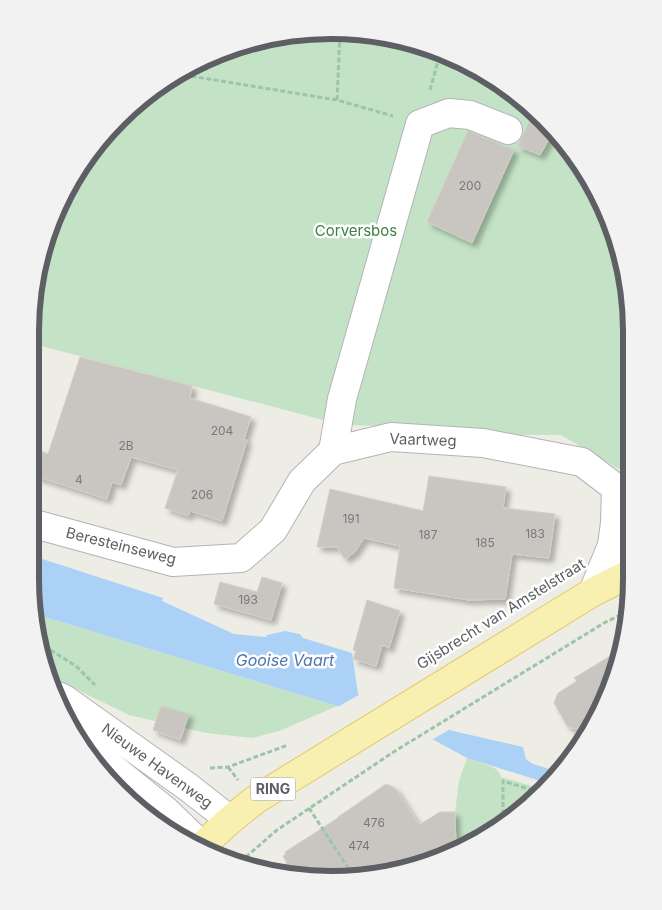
<svg xmlns="http://www.w3.org/2000/svg" width="662" height="910" font-family="Inter,sans-serif">
	<style>
		.green { fill: #c4e3c6 }
		.water { fill: #acd1f6 }
		.pier { fill: #edece5 }
		.building { fill: #c9c6c2; stroke: #d2cec4; filter: url(#shadow) }
		.lines { fill: none; stroke-linecap: round; stroke-linejoin: round }
		.minor-casing { stroke: #b2b4b8; stroke-width: 30 }
		.major-casing { stroke: #e3c968; stroke-width: 30 }
		.path { stroke: #9ec3ab; stroke-width: 3; stroke-dasharray: 5 2.5; stroke-linecap: butt }
		.minor { stroke: #fff; stroke-width: 28 }
		.major { stroke: #f7f0b0; stroke-width: 28 }
		.labels { text-anchor: middle; stroke-width: 5; stroke-linejoin: round; paint-order: stroke }
		.number-label { font-size: 12px; fill: #78797c }
		.shield { fill: #fff; stroke: #8e8f92; stroke-width: 1 }
		.shield-label { font-size: 14px; font-weight: bold; fill: #5d5f64 }
		.park-label { font-size: 15px; fill: #3e8146; stroke: #fff }
		.street-label { font-size: 15px; fill: #5d5f64; stroke: #fff }
		.water-label { font-size: 16px; font-style: italic; fill: #4e77af; stroke: #fff }
		.rim { fill: none; stroke: #5d5f64; stroke-width: 6 }
	</style>
	<defs>
		<filter id="shadow"><feDropShadow dx="4.5" dy="4.5" stdDeviation="2.5" flood-color="#0004"/></filter>
	</defs>
	<rect width="100%" height="100%" fill="#edece5"/>
	<path class="green" d="M351 31 464 61 557 133 601 198 629 291 631 476 561 435H486L425 427 342 425 34 344 36 272 70 180 133 105 235 46Z
		M628 495 631 497V551L628 553 625 552 624 550Z
		M35 614 337 706 279 731 252 738 206 733 129 715 49 676 40 657Z
		M467 758 493 767V768L497 769V771L499 772 501 777 542 789 529 805 467 844 456 842 455 812 459 781Z"/>
	<path class="water" d="M30 555 163 598 162 601 234 634 266 637 267 635 285 631 300 634 303 638 352 653 358 694 453 731 523 747 526 759 533 764 556 771 547 783 467 758 434 740 337 706 35 614 30 579Z"/>
	<path class="pier" d="M362 693 452 728 430 741 336 708Z"/>
	<path class="building" d="M533 114 554 130 540 155 518 146Z
		M468 131 514 150 472 243 427 222Z
		M80 357 192 386 190 398 251 417 244 439 247 440 222 521 190 511 188 516 165 508 178 470 131 457 121 485 112 482 107 499 32 475V448L48 454Z
		M429 476 506 487 503 508 555 514 549 558 512 554 505 599 469 600 394 588 400 546 364 538 355 552 345 559 337 547H317L330 489 423 511Z
		M262 577 282 583 271 620 214 604 220 582 257 592Z
		M367 600 400 611 389 648 382 645 376 666 353 659 356 651 353 650Z
		M617 652 601 712 590 727 587 723 577 729 568 727 554 703 558 693 577 681 574 678Z
		M161 706 189 714 180 740 153 730Z
		M386 784 395 788 419 825 440 812H455L456 851 446 857 371 877H291L278 873 287 863 283 856 286 854 285 852 338 818V817Z"/>
	<g class="lines">
		<g class="minor-casing">
			<path id="minor" d="M333 451 342 399 420 124 449 113 470 115 508 130
				M31 523 173 562 241 558 273 530 302 481 333 451 391 437 483 443 582 462 616 488 631 491
				M593 592 612 545 615 523 616 488
				M58 696 64 699 188 787 230 820
				M78 740 167 812 202 846"/>
		</g>
		<g class="major-casing">
			<path id="major" d="M199 849 202 846 230 820 255 800 593 592 631 573"/>
		</g>
		<path class="path" d="M184 75 337 100 393 116
			M430 90 440 54
			M337 100 340 32
			M38 642 76 666 95 685
			M228 767 238 780
			M210 768 228 767 288 745
			M309 808 354 877
			M503 822V781L539 792
			M240 862 277 830 395 751 604 623 628 611"/>
		<use href="#minor" class="minor"/>
		<use href="#major" class="major"/>
	</g>
	<g class="labels">
		<g class="number-label">
			<text x="470" y="190">200</text>
			<text x="222" y="435">204</text>
			<text x="126" y="450">2B</text>
			<text x="79" y="484">4</text>
			<text x="202" y="499">206</text>
			<text x="351" y="523">191</text>
			<text x="535" y="538">183</text>
			<text x="428" y="539">187</text>
			<text x="485" y="547">185</text>
			<text x="248" y="604">193</text>
			<text x="374" y="827">476</text>
			<text x="359" y="850">474</text>
		</g>
		<rect class="shield" x="250.5" y="777.5" width="45" height="23" rx="4"/>
		<g class="shield-label">
			<text x="273" y="794">RING</text>
		</g>
		<g class="park-label">
			<text x="356" y="236">Corversbos</text>
		</g>
		<g class="street-label">
			<text transform="translate(423 440) rotate(2)" y="5">Vaartweg</text>
			<text transform="translate(121 546) rotate(14)" y="5">Beresteinseweg</text>
			<text transform="translate(501 614) rotate(-32)" y="5">Gijsbrecht van Amstelstraat</text>
			<text transform="translate(157 766) rotate(36)" y="5">Nieuwe Havenweg</text>
		</g>
		<g class="water-label">
			<text x="285" y="666">Gooise Vaart</text>
		</g>
	</g>
	<path d="M0 0H662V910H0ZM331 39H331A292 292 0 0 1 623 331V579A292 292 0 0 1 331 871H331A292 292 0 0 1 39 579V331A292 292 0 0 1 331 39Z" fill="#f2f2f3" fill-rule="evenodd"/>
	<path class="rim" d="M331 39H331A292 292 0 0 1 623 331V579A292 292 0 0 1 331 871H331A292 292 0 0 1 39 579V331A292 292 0 0 1 331 39Z"/>
</svg>
